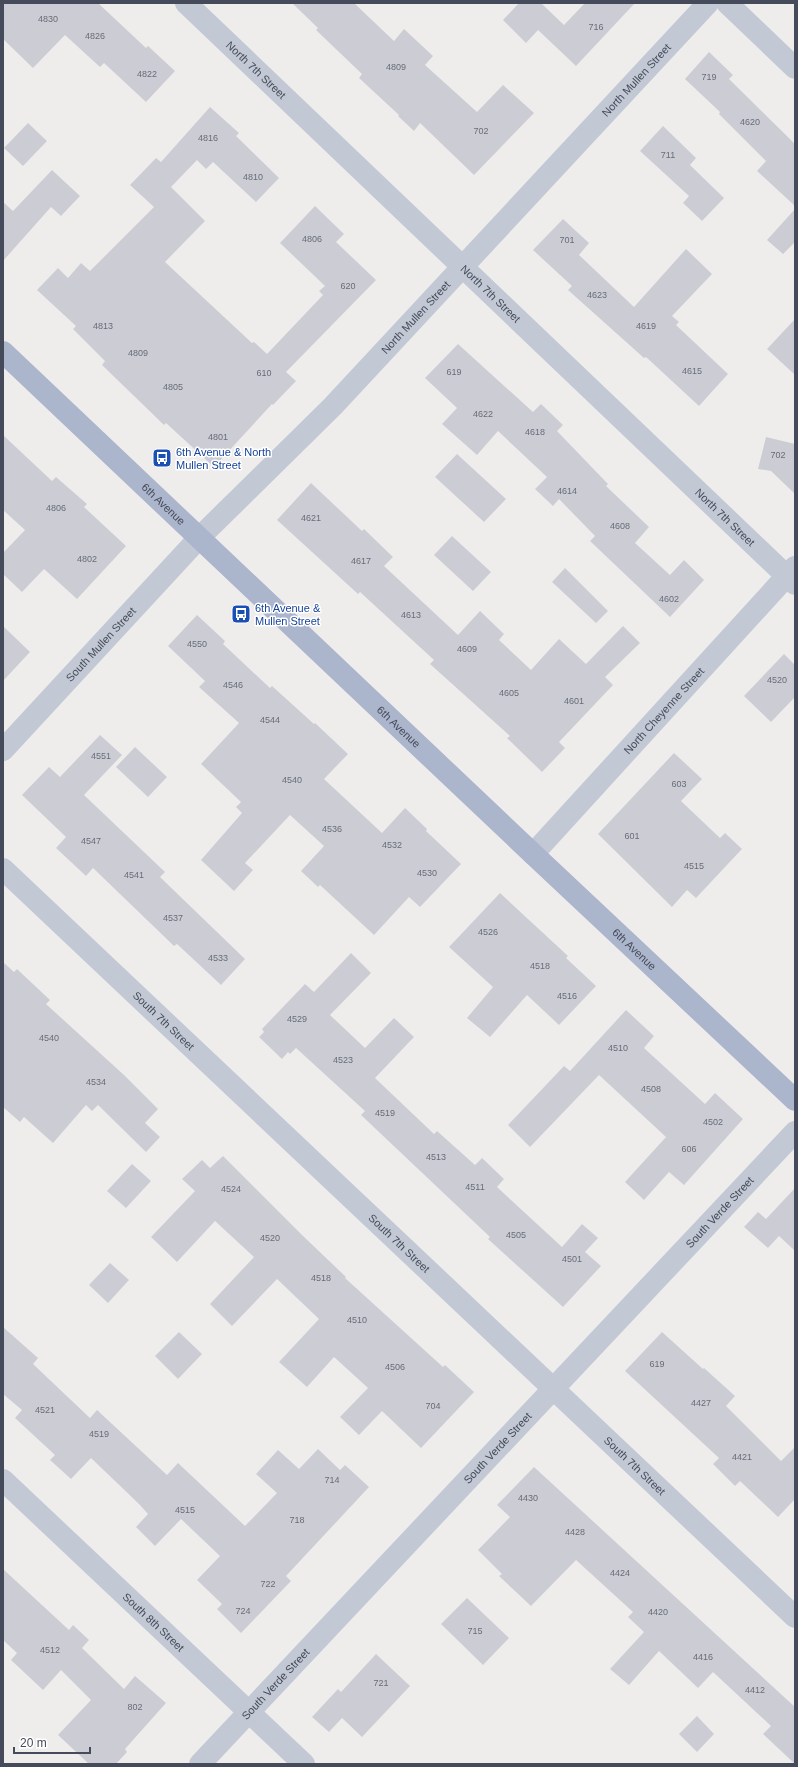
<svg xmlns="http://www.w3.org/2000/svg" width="798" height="1767" font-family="Helvetica,sans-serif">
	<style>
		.building { fill: #cccdd4 }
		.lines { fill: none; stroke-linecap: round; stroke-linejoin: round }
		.minor { stroke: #c2c8d4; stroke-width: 22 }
		.major { stroke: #abb5cc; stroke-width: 22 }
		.labels { text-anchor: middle; stroke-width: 3; stroke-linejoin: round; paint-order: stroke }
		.number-label { font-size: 9px; fill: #676c78 }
		.street-label { font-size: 11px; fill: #454b5a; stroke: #fff }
		.transit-label { font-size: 11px; fill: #164399; stroke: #fff; text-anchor: start }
	</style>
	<rect width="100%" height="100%" fill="#efedec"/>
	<path class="building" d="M3 3H98L146 48 148 46 175 71 146 102 104 63 100 67 65 35 33 68 3 39Z
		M292 3H354L394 41 404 29 433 56 425 65 477 112 503 85 534 113 474 175 420 123 414 131 398 116 399 115 359 78 362 74 316 30 318 28Z
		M519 3H541L564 25 585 3H635L576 66 538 30 526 43 503 20Z
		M709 52 733 75 729 79 795 144V206L757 171 766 161 719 114 720 112 685 79Z
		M210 107 239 133 236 136 279 178 256 202 213 162 206 169 197 160 171 187 205 221 165 262 252 343 254 342 267 354 323 295 319 291 325 286 280 243 315 206 344 234 336 242 376 280 286 372 296 381 273 405 272 404 214 467 166 423 164 425 102 365 105 361 73 329 76 326 37 290 58 268 68 278 81 263 90 271 154 207 130 185 156 158 161 162Z
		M28 123 47 141 23 166 4 148Z
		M663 126 696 158 690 165 724 198 702 221 683 203 689 196 640 151Z
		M52 170 80 196 61 216 51 207 3 261V202L13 211Z
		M795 209V242L783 254 767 240Z
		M563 219 589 243 579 255 634 307 686 249 712 274 672 316 679 322 676 325 728 374 699 406 646 357 644 358 568 290 572 286 533 250Z
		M795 319V375L767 349Z
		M458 344 533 412 541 404 563 425 557 431 608 484 606 486 649 527 635 543 670 575 684 560 704 580 670 617 590 541 595 536 559 499 553 506 535 489 547 477 498 431 477 455 442 424 457 408 425 378Z
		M3 435 52 481 56 477 87 504 84 507 126 546 77 599 44 569 22 592 3 574V553L25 530 3 510Z
		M766 437 795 444V494L771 471 758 469Z
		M457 454 506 499 484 522 435 477Z
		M311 483 362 531 364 529 393 557 384 566 458 635 480 611 504 634 499 640 531 670 559 639 586 664 623 626 640 643 605 677 613 685 559 742 565 748 542 772 507 738 510 736 430 664 434 660 360 592 358 594 277 520Z
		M452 536 491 572 473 591 434 555Z
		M565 568 608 611 596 623 552 582Z
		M197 615 225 641 223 644 270 688 272 686 314 724 315 723 348 754 324 779 382 833 405 808 427 829 426 831 461 864 420 907 409 897 374 935 320 885 318 887 301 871 324 846 290 815 245 863 253 870 234 891 201 860 242 813 236 807 241 802 201 764 239 723 199 687 205 681 168 646Z
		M3 626 30 652 3 681Z
		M784 654 795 665V697L771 722 744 696Z
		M100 735 122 755 84 795 165 872 160 877 245 959 221 985 177 944 174 946 93 868 86 876 56 848 66 837 22 795 49 767 60 777Z
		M135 747 167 777 148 797 116 767Z
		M674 753 702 779 681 801 720 838 725 833 742 849 696 898 687 890 672 907 598 834Z
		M500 893 568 956 566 958 596 986 559 1025 527 995 490 1037 467 1018 493 987 449 947Z
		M351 953 371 973 330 1015 365 1048 394 1018 414 1037 375 1078 434 1134 437 1131 475 1165 482 1158 504 1179 497 1187 562 1247 582 1224 598 1238 585 1252 601 1266 563 1307 488 1239 490 1237 361 1115 365 1111 296 1048 290 1054 288 1052 282 1059 259 1037 264 1032 262 1029 305 984 314 992Z
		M3 962 14 972 17 969 50 1000 46 1004 124 1075 158 1109 145 1123 160 1137 146 1152 98 1105 92 1111 86 1105 53 1143 24 1117 20 1122 3 1107Z
		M626 1010 654 1036 644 1048 705 1104 715 1093 743 1119 684 1185 669 1172 644 1200 625 1182 666 1137 599 1075 530 1147 508 1125 564 1066 570 1071Z
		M223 1156 302 1235 346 1277 345 1278 443 1367 445 1365 474 1392 421 1448 382 1411 359 1435 340 1417 368 1388 334 1357 307 1387 279 1362 319 1319 277 1279 232 1326 210 1304 254 1257 215 1221 177 1262 151 1237 195 1191 182 1179 202 1160 210 1168Z
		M132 1164 151 1181 126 1208 107 1191Z
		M795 1188V1251L779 1236 768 1248 744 1227 758 1212 766 1219Z
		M110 1263 129 1280 108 1303 89 1285Z
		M3 1327 38 1358 33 1364 90 1418 97 1410 167 1475 178 1463 245 1526 277 1493 256 1474 278 1450 299 1469 318 1449 340 1470 345 1465 369 1487 286 1576 291 1581 241 1633 217 1609 222 1604 197 1580 220 1556 181 1519 155 1546 136 1527 148 1514 139 1504 91 1458 71 1479 50 1460 55 1455 15 1418 22 1410 3 1394Z
		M179 1332 202 1354 178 1379 155 1356Z
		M662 1332 703 1369 704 1368 735 1396 726 1406 781 1461 795 1447V1499L778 1517 740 1481 735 1486 713 1464 719 1458 625 1371Z
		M534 1467 795 1707V1764L763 1734 771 1726 713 1672 698 1688 659 1651 629 1685 610 1669 644 1632 628 1617 633 1612 576 1560 531 1606 499 1576 502 1574 478 1550 510 1517 497 1505Z
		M3 1569 69 1630 73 1625 89 1640 82 1648 124 1689 135 1676 166 1703 125 1749 127 1752 116 1764H89L58 1735 91 1700 61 1670 43 1690 11 1660 17 1653 3 1640Z
		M467 1598 509 1638 483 1665 441 1624Z
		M376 1654 410 1686 362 1737 342 1718 329 1732 312 1717 338 1689 341 1692Z
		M697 1716 714 1734 697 1752 679 1734Z"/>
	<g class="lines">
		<g class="minor">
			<path id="s1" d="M186 3 795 584"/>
			<path d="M727 3 795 68"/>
			<path id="s2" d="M3 750 199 538 333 406 708 3"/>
			<path id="s3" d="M533 854 795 567"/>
			<path id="s4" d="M3 869 795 1617"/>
			<path id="s5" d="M3 1480 304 1764"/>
			<path id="s6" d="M200 1764 795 1132"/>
		</g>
		<path class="major" id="s7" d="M3 352 533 854 795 1100"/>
	</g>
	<defs>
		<g id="bus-square" transform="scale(1)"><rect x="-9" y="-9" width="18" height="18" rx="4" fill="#1a4fb4" stroke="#fff"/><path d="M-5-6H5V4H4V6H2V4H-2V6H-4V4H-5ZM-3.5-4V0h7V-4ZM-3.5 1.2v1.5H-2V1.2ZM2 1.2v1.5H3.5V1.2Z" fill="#fff"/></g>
	</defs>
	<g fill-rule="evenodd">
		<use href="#bus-square" x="162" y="458"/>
		<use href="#bus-square" x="241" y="614"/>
	</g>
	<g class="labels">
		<g class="number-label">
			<text x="48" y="22">4830</text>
			<text x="596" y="30">716</text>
			<text x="95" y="39">4826</text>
			<text x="396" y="70">4809</text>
			<text x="147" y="77">4822</text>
			<text x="709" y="80">719</text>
			<text x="750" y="125">4620</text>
			<text x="481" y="134">702</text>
			<text x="208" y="141">4816</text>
			<text x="668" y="158">711</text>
			<text x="253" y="180">4810</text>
			<text x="312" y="242">4806</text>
			<text x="567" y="243">701</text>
			<text x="348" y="289">620</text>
			<text x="597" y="298">4623</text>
			<text x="103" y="329">4813</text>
			<text x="646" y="329">4619</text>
			<text x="138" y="356">4809</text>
			<text x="692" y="374">4615</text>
			<text x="454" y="375">619</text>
			<text x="264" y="376">610</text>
			<text x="173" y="390">4805</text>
			<text x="483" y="417">4622</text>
			<text x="535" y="435">4618</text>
			<text x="218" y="440">4801</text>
			<text x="778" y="458">702</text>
			<text x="567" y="494">4614</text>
			<text x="56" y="511">4806</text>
			<text x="311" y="521">4621</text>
			<text x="620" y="529">4608</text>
			<text x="87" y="562">4802</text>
			<text x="361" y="564">4617</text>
			<text x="669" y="602">4602</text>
			<text x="411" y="618">4613</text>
			<text x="197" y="647">4550</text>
			<text x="467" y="652">4609</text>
			<text x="777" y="683">4520</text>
			<text x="233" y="688">4546</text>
			<text x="509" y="696">4605</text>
			<text x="574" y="704">4601</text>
			<text x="270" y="723">4544</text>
			<text x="101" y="759">4551</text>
			<text x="292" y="783">4540</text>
			<text x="679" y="787">603</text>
			<text x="332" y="832">4536</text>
			<text x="632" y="839">601</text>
			<text x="91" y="844">4547</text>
			<text x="392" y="848">4532</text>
			<text x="694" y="869">4515</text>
			<text x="427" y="876">4530</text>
			<text x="134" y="878">4541</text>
			<text x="173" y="921">4537</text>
			<text x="488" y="935">4526</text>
			<text x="218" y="961">4533</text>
			<text x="540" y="969">4518</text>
			<text x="567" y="999">4516</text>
			<text x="297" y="1022">4529</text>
			<text x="49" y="1041">4540</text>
			<text x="618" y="1051">4510</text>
			<text x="343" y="1063">4523</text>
			<text x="96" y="1085">4534</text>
			<text x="651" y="1092">4508</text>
			<text x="385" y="1116">4519</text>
			<text x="713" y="1125">4502</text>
			<text x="689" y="1152">606</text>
			<text x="436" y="1160">4513</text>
			<text x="475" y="1190">4511</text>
			<text x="231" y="1192">4524</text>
			<text x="516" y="1238">4505</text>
			<text x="270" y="1241">4520</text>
			<text x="572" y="1262">4501</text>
			<text x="321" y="1281">4518</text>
			<text x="357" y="1323">4510</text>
			<text x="657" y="1367">619</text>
			<text x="395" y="1370">4506</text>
			<text x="701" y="1406">4427</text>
			<text x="433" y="1409">704</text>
			<text x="45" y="1413">4521</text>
			<text x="99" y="1437">4519</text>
			<text x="742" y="1460">4421</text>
			<text x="332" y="1483">714</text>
			<text x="528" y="1501">4430</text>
			<text x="185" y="1513">4515</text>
			<text x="297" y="1523">718</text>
			<text x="575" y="1535">4428</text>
			<text x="620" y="1576">4424</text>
			<text x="268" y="1587">722</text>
			<text x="243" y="1614">724</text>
			<text x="658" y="1615">4420</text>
			<text x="475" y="1634">715</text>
			<text x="50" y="1653">4512</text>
			<text x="703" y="1660">4416</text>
			<text x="381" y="1686">721</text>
			<text x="755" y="1693">4412</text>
			<text x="135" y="1710">802</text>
		</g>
		<g class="street-label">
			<text dy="4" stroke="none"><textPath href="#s1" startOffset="97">North 7th Street</textPath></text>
			<text dy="4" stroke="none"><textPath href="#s2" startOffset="922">North Mullen Street</textPath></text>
			<text dy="4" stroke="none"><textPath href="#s1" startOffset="421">North 7th Street</textPath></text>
			<text dy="4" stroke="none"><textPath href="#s2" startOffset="598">North Mullen Street</textPath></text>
			<text dy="4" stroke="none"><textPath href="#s7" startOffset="221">6th Avenue</textPath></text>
			<text dy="4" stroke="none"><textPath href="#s1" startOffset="745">North 7th Street</textPath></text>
			<text dy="4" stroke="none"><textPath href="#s2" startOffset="144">South Mullen Street</textPath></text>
			<text dy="4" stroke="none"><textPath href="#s3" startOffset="194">North Cheyenne Street</textPath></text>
			<text dy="4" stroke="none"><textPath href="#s7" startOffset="545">6th Avenue</textPath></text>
			<text dy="4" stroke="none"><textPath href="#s7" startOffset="869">6th Avenue</textPath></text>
			<text dy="4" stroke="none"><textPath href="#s4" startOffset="221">South 7th Street</textPath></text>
			<text dy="4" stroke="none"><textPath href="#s6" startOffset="758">South Verde Street</textPath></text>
			<text dy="4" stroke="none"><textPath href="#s4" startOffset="545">South 7th Street</textPath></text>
			<text dy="4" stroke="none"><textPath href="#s6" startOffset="434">South Verde Street</textPath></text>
			<text dy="4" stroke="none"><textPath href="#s4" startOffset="869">South 7th Street</textPath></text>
			<text dy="4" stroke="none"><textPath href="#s5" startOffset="207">South 8th Street</textPath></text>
			<text dy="4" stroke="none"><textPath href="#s6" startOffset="110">South Verde Street</textPath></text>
		</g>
		<g class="transit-label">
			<text x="176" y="456">6th Avenue &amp; North<tspan x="176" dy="13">Mullen Street</tspan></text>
			<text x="255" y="612">6th Avenue &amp;<tspan x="255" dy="13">Mullen Street</tspan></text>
		</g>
	</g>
	<rect width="798" height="1767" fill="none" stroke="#454b5a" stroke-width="8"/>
	<path d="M14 1747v6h76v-6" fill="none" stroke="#454b5a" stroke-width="2"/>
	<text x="20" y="1747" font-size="12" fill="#454b5a" stroke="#ffffff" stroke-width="3" paint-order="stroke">20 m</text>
</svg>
